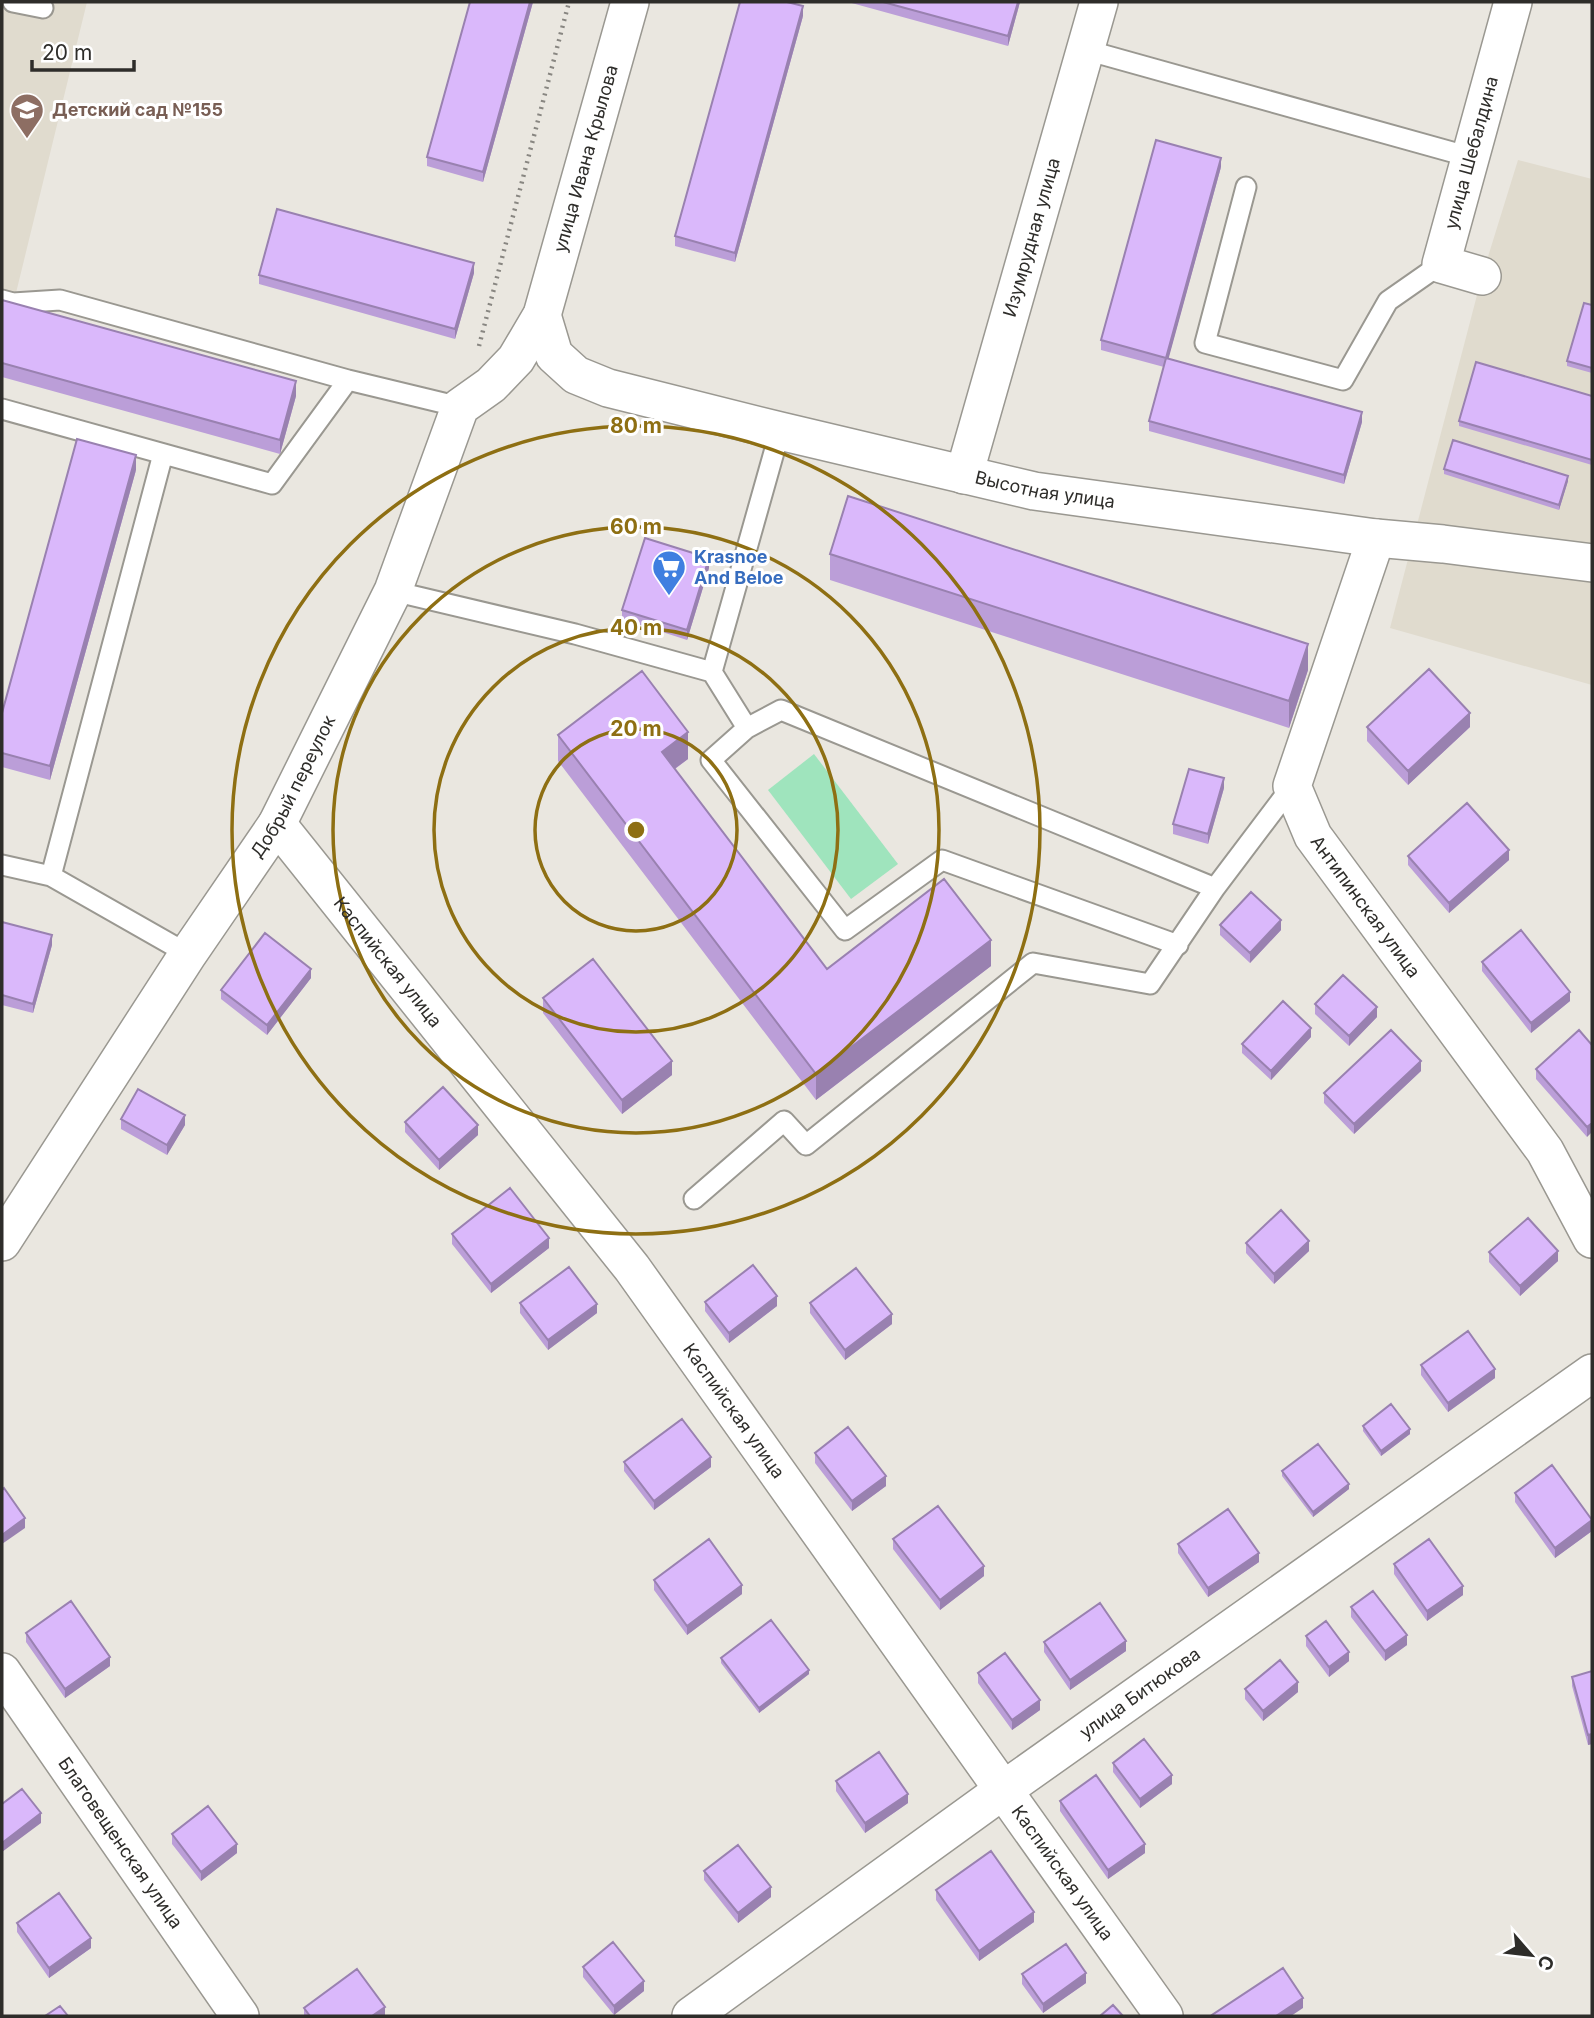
<svg xmlns="http://www.w3.org/2000/svg" width="1594" height="2018" font-family="Inter,sans-serif">
	<style>
		.built { fill: #e0dbce }
		.green { fill: #9fe4bd }
		.lines { fill: none; stroke-linecap: round; stroke-linejoin: round }
		.lane-casing { stroke: #9a9891; stroke-width: 23 }
		.street-casing { stroke: #9a9891; stroke-width: 40 }
		.path { stroke: #888681; stroke-width: 4.5; stroke-dasharray: 2 5; stroke-linecap: butt }
		.lane { stroke: #fff; stroke-width: 19 }
		.street { stroke: #fff; stroke-width: 37 }
		.wall { fill: #bb9ed8 }
		.shaded-wall { fill: #9981b0 }
		.building { fill: #dab8fb; stroke: #9981b0; stroke-width: 2 }
		.ring { fill: none; stroke: #8e6f13; stroke-width: 3.5 }
		.labels { text-anchor: middle; stroke-width: 6; stroke-linejoin: round; paint-order: stroke }
		.education-label { font-size: 18px; font-weight: bold; fill: #785e54; stroke: #fff; text-anchor: start }
		.street-label { font-size: 18px; fill: #2e2d2a; stroke: #fff }
		.shop-label { font-size: 18px; font-weight: bold; fill: #366cbe; stroke: #fff; text-anchor: start }
		.centre { fill: #8e6f13; stroke: #fff; stroke-width: 3.5 }
		.ring-label { font-size: 21px; text-anchor: middle; font-weight: bold; fill: #8e6f13; stroke: #fff; stroke-width: 6; stroke-linejoin: round; paint-order: stroke }
	</style>
	<rect width="100%" height="100%" fill="#eae7e0"/>
	<path class="built" d="M2 2H87L16 293 2 289Z
		M1518 160 1592 179V685L1390 628 1482 276Z"/>
	<path class="green" d="M814 754 898 864 851 899 768 790Z"/>
	<g class="lines">
		<g class="lane-casing">
			<path id="lane" d="M13 2 43 8
				M1086 50 1470 157
				M1246 187 1205 343 1343 380 1388 301 1441 264
				M2 300 13 303 60 300 348 380 460 407
				M2 409 272 484 348 380
				M780 431 712 672 747 728 711 760 845 930 942 860 1178 945
				M393 591 575 634 712 672
				M747 728 781 710 1215 888
				M2 865 51 876 188 954
				M51 876 163 454
				M694 1199 784 1121 806 1145 1033 963 1150 984 1215 888 1292 786"/>
		</g>
		<g class="street-casing">
			<g id="street">
				<path id="s1" d="M1482 276 1441 264 1513 2"/>
				<path id="s2" d="M542 315 554 355 576 375 608 388 780 431 1034 491 1376 538 1443 544 1592 563"/>
				<path id="s3" d="M964 475 1099 2"/>
				<path id="s4" d="M1376 538 1292 786 1313 836 1545 1151 1592 1239"/>
				<path id="s5" d="M277 824 632 1268 1164 2016"/>
				<path id="s6" d="M2 1242 188 954 277 824 393 591 460 407 491 385 516 359 542 315 630 2"/>
				<path id="s7" d="M2 1672 240 2016"/>
				<path id="s8" d="M691 2016 1002 1791 1592 1373"/>
			</g>
		</g>
		<path class="path" d="M479 346 569 2"/>
		<use href="#lane" class="lane"/>
		<use href="#street" class="street"/>
	</g>
	<path class="wall" d="M533 2 483 182 427 166V157Z
		M848 2H1020L1008 46Z
		M803 16 735 262 675 246V236Z
		M1221 167 1168 359 1362 422 1344 484 1149 431V421L1164 367 1101 350V340Z
		M474 273 455 339 259 284V275Z
		M2 300 296 396 280 454 2 377Z
		M1592 305V373L1567 366V361Z
		M1592 396V465L1459 426V421Z
		M1444 469 1568 481 1559 510 1444 474Z
		M136 470 50 780 2 767V713Z
		M830 554 1308 670 1289 728 830 580Z
		M709 568 687 640 622 619V610Z
		M1367 727H1470L1408 785 1367 741Z
		M558 735 688 759 675 769 827 969 991 966 816 1100 558 761Z
		M1224 788 1208 844 1173 834V824Z
		M1408 856 1509 860 1449 913 1408 865Z
		M2 922 52 945 33 1013 2 1005Z
		M1220 925 1281 930 1250 963 1220 935Z
		M1482 962 1570 1001 1531 1033 1482 971Z
		M311 978 267 1035 221 999V990Z
		M543 998 672 1075 622 1114 543 1013Z
		M1315 1004 1377 1017 1349 1046 1315 1014Z
		M1311 1037 1271 1080 1242 1053V1044Z
		M1592 1045 1587 1137 1536 1079V1069Z
		M1421 1071 1354 1134 1324 1103V1093Z
		M121 1119 185 1125 167 1155 121 1129Z
		M405 1122 478 1135 439 1170 405 1132Z
		M452 1234 549 1248 491 1293 452 1244Z
		M1246 1243 1309 1251 1274 1284 1246 1253Z
		M1489 1252 1558 1261 1520 1296 1489 1262Z
		M705 1302 777 1306 729 1343 705 1311Z
		M520 1303 597 1313 548 1350 520 1313Z
		M810 1303 892 1324 845 1360 810 1313Z
		M1421 1365 1495 1378 1448 1412 1421 1375Z
		M1363 1426 1410 1434 1381 1456 1363 1431Z
		M815 1453 886 1486 852 1511 815 1463Z
		M624 1462 711 1467 654 1510 624 1471Z
		M1282 1471 1349 1489 1313 1517 1282 1476Z
		M1515 1493 1592 1520V1531L1555 1558 1515 1502Z
		M893 1539 984 1576 940 1610 893 1549Z
		M1178 1544 1259 1562 1208 1597 1178 1553Z
		M1394 1564 1463 1595 1427 1621 1394 1574Z
		M654 1580 742 1594 687 1635 654 1590Z
		M1351 1607 1407 1645 1385 1661 1351 1617Z
		M26 1633 110 1666 65 1698 26 1642Z
		M1306 1636 1349 1661 1329 1677 1306 1646Z
		M1044 1642 1126 1651 1070 1690 1044 1652Z
		M721 1658 809 1674 759 1713 721 1663Z
		M1592 1671V1744L1588 1745 1572 1686V1677Z
		M978 1673 1040 1710 1012 1730 978 1683Z
		M1245 1689 1298 1692 1263 1721 1245 1699Z
		M1113 1763 1172 1784 1140 1808 1113 1772Z
		M836 1781 908 1803 865 1833 836 1791Z
		M1060 1801 1145 1853 1108 1879 1060 1811Z
		M172 1834 237 1853 201 1881 172 1844Z
		M704 1871 771 1897 738 1923 704 1880Z
		M936 1890 1034 1922 979 1961 936 1900Z
		M17 1923 91 1948 49 1978 17 1932Z
		M583 1967 644 1991 614 2015 583 1977Z
		M1022 1974 1086 1983 1043 2013 1022 1984Z
		M304 2008 385 2016H304Z"/>
	<path class="shaded-wall" d="M530 2H533L483 182V172Z
		M1018 2H1020L1008 46V36Z
		M803 6V16L735 262V253Z
		M1221 158V167L1166 368V358Z
		M474 263V273L455 339V329Z
		M296 381V396L280 454V440Z
		M1362 412V422L1344 484V475Z
		M136 455V470L50 780V766Z
		M1568 476V481L1559 510V505Z
		M709 558V568L687 640V630Z
		M1308 644V670L1289 728V701Z
		M1470 713V727L1408 785V771Z
		M688 732V759L662 778V752Z
		M1224 778V788L1208 844V834Z
		M1509 850V860L1449 913V903Z
		M1281 920V930L1250 963V953Z
		M52 935V945L33 1013V1004Z
		M991 940V966L816 1100V1074Z
		M311 969V978L267 1035V1025Z
		M1570 992V1001L1531 1033V1023Z
		M1377 1007V1017L1349 1046V1036Z
		M1311 1028V1037L1271 1080V1071Z
		M672 1061V1075L622 1114V1100Z
		M1421 1061V1071L1354 1134V1124Z
		M185 1115V1125L167 1155V1145Z
		M1592 1123V1132L1587 1137V1127Z
		M478 1125V1135L439 1170V1160Z
		M549 1238V1248L491 1293V1284Z
		M1309 1241V1251L1274 1284V1274Z
		M1558 1251V1261L1520 1296V1286Z
		M777 1296V1306L729 1343V1333Z
		M597 1304V1313L548 1350V1340Z
		M892 1314V1324L845 1360V1350Z
		M1495 1369V1378L1448 1412V1403Z
		M1410 1429V1434L1381 1456V1451Z
		M711 1457V1467L654 1510V1501Z
		M886 1476V1486L852 1511V1501Z
		M1349 1484V1489L1313 1517V1512Z
		M25 1518V1528L2 1544V1535Z
		M1592 1521V1531L1555 1558V1548Z
		M1259 1553V1562L1208 1597V1588Z
		M984 1566V1576L940 1610V1600Z
		M742 1585V1594L687 1635V1626Z
		M1463 1586V1595L1427 1621V1611Z
		M1407 1635V1645L1385 1661V1651Z
		M1126 1641V1651L1070 1690V1680Z
		M1349 1652V1661L1329 1677V1667Z
		M110 1657V1666L65 1698V1689Z
		M809 1670V1674L759 1713V1708Z
		M1298 1682V1692L1263 1721V1711Z
		M1040 1700V1710L1012 1730V1720Z
		M1592 1734V1744L1588 1745V1735Z
		M1172 1775V1784L1140 1808V1799Z
		M908 1794V1803L865 1833V1823Z
		M41 1813V1823L2 1852V1843Z
		M237 1844V1853L201 1881V1872Z
		M1145 1844V1853L1108 1879V1870Z
		M771 1887V1897L738 1923V1913Z
		M1034 1912V1922L979 1961V1951Z
		M91 1938V1948L49 1978V1968Z
		M1086 1973V1983L1043 2013V2004Z
		M644 1981V1991L614 2015V2006Z
		M1303 1998V2008L1291 2016H1276Z
		M385 2007V2016H372Z"/>
	<path class="building" d="M470 2H530L483 172 427 157Z
		M740 2H787L803 6 735 253 675 236Z
		M883 2H1018L1008 36Z
		M1156 140 1221 158 1166 358 1101 340Z
		M277 209 474 263 455 329 259 275Z
		M2 300 296 381 280 440 2 363Z
		M1584 303 1592 305V368L1567 361Z
		M1166 358 1362 412 1344 475 1149 421Z
		M1476 362 1592 396V460L1459 421Z
		M77 439 136 455 50 766 2 753V713Z
		M1453 440 1568 476 1559 505 1444 469Z
		M848 496 1308 644 1289 701 830 554Z
		M645 538 709 558 687 630 622 610Z
		M1429 669 1470 713 1408 771 1367 727Z
		M642 671 688 732 662 752 827 969 944 879 991 940 816 1074 558 735Z
		M1189 769 1224 778 1208 834 1173 824Z
		M1467 803 1509 850 1449 903 1408 856Z
		M1251 892 1281 920 1250 953 1220 925Z
		M2 922 52 935 33 1004 2 995Z
		M1521 930 1570 992 1531 1023 1482 962Z
		M265 933 311 969 267 1025 221 990Z
		M593 959 672 1061 622 1100 543 998Z
		M1343 975 1377 1007 1349 1036 1315 1004Z
		M1283 1001 1311 1028 1271 1071 1242 1044Z
		M1391 1030 1421 1061 1354 1124 1324 1093Z
		M1579 1030 1592 1045V1123L1587 1127 1536 1069Z
		M443 1087 478 1125 439 1160 405 1122Z
		M138 1089 185 1115 167 1145 121 1119Z
		M510 1188 549 1238 491 1284 452 1234Z
		M1281 1210 1309 1241 1274 1274 1246 1243Z
		M1528 1218 1558 1251 1520 1286 1489 1252Z
		M753 1265 777 1296 729 1333 705 1302Z
		M569 1267 597 1304 548 1340 520 1303Z
		M856 1268 892 1314 845 1350 810 1303Z
		M1468 1331 1495 1369 1448 1403 1421 1365Z
		M1391 1404 1410 1429 1381 1451 1363 1426Z
		M682 1419 711 1457 654 1501 624 1462Z
		M848 1427 886 1476 852 1501 815 1453Z
		M1318 1444 1349 1484 1313 1512 1282 1471Z
		M1552 1465 1592 1520 1555 1548 1515 1493Z
		M4 1488 25 1518 2 1535V1490Z
		M938 1506 984 1566 940 1600 893 1539Z
		M1228 1509 1259 1553 1208 1588 1178 1544Z
		M709 1539 742 1585 687 1626 654 1580Z
		M1429 1539 1463 1586 1427 1611 1394 1564Z
		M1373 1591 1407 1635 1385 1651 1351 1607Z
		M71 1601 110 1657 65 1689 26 1633Z
		M1100 1603 1126 1641 1070 1680 1044 1642Z
		M771 1620 809 1670 759 1708 721 1658Z
		M1326 1621 1349 1652 1329 1667 1306 1636Z
		M1005 1653 1040 1700 1012 1720 978 1673Z
		M1280 1660 1298 1682 1263 1711 1245 1689Z
		M1592 1671V1734L1588 1735 1572 1677Z
		M1144 1739 1172 1775 1140 1799 1113 1763Z
		M879 1752 908 1794 865 1823 836 1781Z
		M1096 1775 1145 1844 1108 1870 1060 1801Z
		M22 1789 41 1813 2 1843V1804Z
		M208 1806 237 1844 201 1872 172 1834Z
		M738 1845 771 1887 738 1913 704 1871Z
		M991 1851 1034 1912 979 1951 936 1890Z
		M59 1893 91 1938 49 1968 17 1923Z
		M613 1942 644 1981 614 2006 583 1967Z
		M1066 1944 1086 1973 1043 2004 1022 1974Z
		M1283 1968 1303 1998 1276 2016H1213L1212 2015Z
		M357 1969 385 2007 372 2016H310L304 2008Z
		M1113 2005 1123 2016H1100Z
		M60 2006 68 2016H45Z"/>
	<g class="ring">
		<circle cx="636" cy="830" r="101"/>
		<circle cx="636" cy="830" r="202"/>
		<circle cx="636" cy="830" r="303"/>
		<circle cx="636" cy="830" r="404"/>
	</g>
	<defs>
		<g id="school-pin" transform="scale(1.75)"><path d="M0 17L-7.5 6A9.5 9.5 0 1 1 7.5 6Z" fill="#8d6e63" stroke="#fff"/><path d="M0-5L7-2L0 1L-7-2ZM-4 1L0 2.5L4 1V4Q0 6-4 4Z" fill="#fff"/></g>
		<g id="supermarket-pin" transform="scale(1.75)"><path d="M0 17L-7.5 6A9.5 9.5 0 1 1 7.5 6Z" fill="#3f7fe0" stroke="#fff"/><path d="M-6-5.5h2.5l.6 2H6L4.5 2H-2.5L-4.4-4H-6ZM-1.5 3.2a1.3 1.3 0 1 0 .1 0ZM3 3.2a1.3 1.3 0 1 0 .1 0Z" fill="#fff"/></g>
	</defs>
	<g fill-rule="evenodd">
		<use href="#school-pin" x="27" y="110"/>
		<use href="#supermarket-pin" x="669" y="567"/>
	</g>
	<g class="labels">
		<g class="education-label">
			<text x="52" y="116">Детский сад №155</text>
		</g>
		<g class="street-label">
			<text dy="6" stroke="none"><textPath href="#s1" startOffset="158">улица Шебалдина</textPath></text>
			<text dy="6" stroke="none"><textPath href="#s6" startOffset="1244">улица Ивана Крылова</textPath></text>
			<text dy="6" stroke="none"><textPath href="#s3" startOffset="247">Изумрудная улица</textPath></text>
			<text dy="6" stroke="none"><textPath href="#s2" startOffset="555">Высотная улица</textPath></text>
			<text dy="6" stroke="none"><textPath href="#s6" startOffset="541">Добрый переулок</textPath></text>
			<text dy="6" stroke="none"><textPath href="#s4" startOffset="404">Антипинская улица</textPath></text>
			<text dy="6" stroke="none"><textPath href="#s5" startOffset="177">Каспийская улица</textPath></text>
			<text dy="6" stroke="none"><textPath href="#s5" startOffset="744">Каспийская улица</textPath></text>
			<text dy="6" stroke="none"><textPath href="#s8" startOffset="553">улица Битюкова</textPath></text>
			<text dy="6" stroke="none"><textPath href="#s7" startOffset="208">Благовещенская улица</textPath></text>
			<text dy="6" stroke="none"><textPath href="#s5" startOffset="1311">Каспийская улица</textPath></text>
		</g>
		<g class="shop-label">
			<text x="694" y="563">Krasnoe<tspan x="694" dy="21">And Beloe</tspan></text>
		</g>
	</g>
	<circle cx="636" cy="830" r="10" class="centre"/>
	<g class="ring-label">
		<text x="636" y="433">80 m</text>
		<text x="636" y="534">60 m</text>
		<text x="636" y="635">40 m</text>
		<text x="636" y="736">20 m</text>
	</g>
	<rect width="1594" height="2018" fill="none" stroke="#2e2d2a" stroke-width="7"/>
	<g transform="translate(1531 1955) rotate(118)" stroke="#ffffff" stroke-width="5" paint-order="stroke">
	<path d="M0-5L12 26L0 18L-12 26Z" fill="#2e2d2a"/>
	<text y="-10" font-size="19" font-weight="bold" text-anchor="middle" fill="#2e2d2a">С</text>
	</g>
	<path d="M32 60v10h102v-10" fill="none" stroke="#2e2d2a" stroke-width="3.5"/>
	<text x="42" y="60" font-size="21" fill="#2e2d2a" stroke="#ffffff" stroke-width="5" paint-order="stroke">20 m</text>
</svg>
